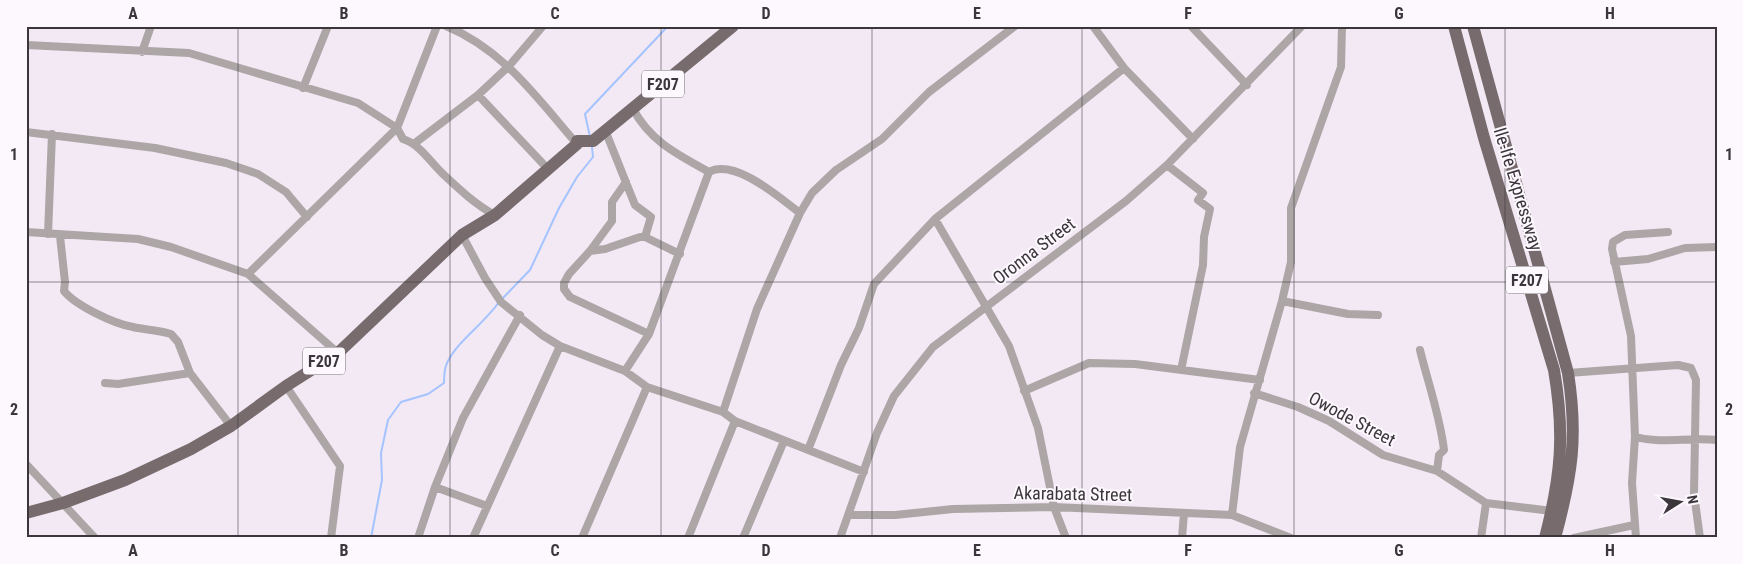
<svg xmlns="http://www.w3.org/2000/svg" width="1743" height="564" font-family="'Roboto Condensed',sans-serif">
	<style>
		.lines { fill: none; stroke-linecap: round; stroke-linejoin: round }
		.stream { stroke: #a4c3ff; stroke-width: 2 }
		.minor { stroke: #aca6a7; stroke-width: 8 }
		.primary { stroke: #776b6d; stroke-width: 12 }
		.grid { fill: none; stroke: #3a363a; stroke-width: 1; stroke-opacity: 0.55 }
		.labels { text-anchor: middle; stroke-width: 4; stroke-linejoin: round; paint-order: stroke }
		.shield { fill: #fdf7fe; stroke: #747075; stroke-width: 1 }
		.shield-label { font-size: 16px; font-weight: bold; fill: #3a363a }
		.street-label { font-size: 18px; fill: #3a363a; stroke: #fdf7fe }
		.neatline { fill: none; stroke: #3a363a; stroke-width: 2 }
		.grid-label { font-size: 16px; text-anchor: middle; font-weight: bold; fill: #3a363a }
	</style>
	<rect width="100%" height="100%" fill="#f2e9f4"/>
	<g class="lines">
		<path class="stream" d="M590 137 585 114 668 26
			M502 299 530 270 559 208 577 177 593 157 592 147
			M371 538 382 480 381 453 388 420 401 402 428 394 444 383C444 377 444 369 447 363 458 340 484 324 499 302"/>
		<path class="minor" d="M446 26C504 50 537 98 577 144
			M1093 26 1124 68 1193 139
			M1191 26 1247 85
			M26 45 189 53 358 103 397 128 403 139C421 145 429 161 443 174 459 189 476 205 495 215
			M142 52 151 26
			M303 88 328 26
			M478 95 548 169
			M633 109C651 142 677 154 709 172
			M26 132 155 148 226 163 258 174 286 192 307 217
			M602 133 607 135 635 205 651 217 645 237 680 254
			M415 143 478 95 509 66 543 26
			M1167 165 1203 193 1198 200 1210 209 1204 237 1203 265 1181 370
			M626 182 612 202V221L590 251 569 274 564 283V289L570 297 649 334
			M935 219 1009 346 1038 428 1054 507 1066 538
			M26 232 138 239 171 247 248 274 338 353
			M48 234 52 134
			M462 235 485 278 501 302 542 335 560 346 625 371 647 387 723 412 735 421 864 472
			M60 236 65 282 64 291C75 305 114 324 133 327 146 330 158 330 171 334L178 342 190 373 231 426
			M590 251 605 249 640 237H645
			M1614 262 1648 259 1685 248 1717 247
			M248 274 397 128 437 26
			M1282 301 1348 314 1378 315
			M1420 350C1428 383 1440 416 1444 450L1439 455 1437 471
			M625 371 649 334 709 172C735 158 780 198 800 213
			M1568 373 1678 365 1691 368 1696 380 1694 494 1700 538
			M105 383 118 384 190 373
			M286 386 340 466 331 538
			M1024 391 1089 363 1135 364 1260 380
			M1254 393 1298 407 1329 421 1383 455 1437 471 1486 503 1552 511
			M723 412 757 309 800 213 812 193 836 170 882 139 929 92 1015 26
			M1635 437C1662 444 1688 437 1717 440
			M808 450 841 365 859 328 874 284 935 219 1124 68
			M26 464 95 538
			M487 506 435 487 463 418 520 315
			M850 515H895L953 509 1054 507 1232 515 1291 538
			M1232 515 1240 447 1282 301 1291 262V208L1341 67 1342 26
			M418 538 435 487
			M473 538 560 346
			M582 538 647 387
			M688 538 735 421
			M743 538 784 441
			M840 538 877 433 894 396 933 347 1126 201 1167 165 1302 26
			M1182 538 1184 513
			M1481 538 1486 503
			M1574 538 1634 525
			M1636 538 1632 483 1635 437 1631 336 1612 249 1613 242 1625 235 1668 232"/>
		<path class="primary" d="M1454 26 1484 138 1554 370C1565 434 1561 476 1545 538
			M1473 26 1568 373C1578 437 1572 475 1555 538
			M26 513 63 503 125 480 191 449 231 426 286 386 338 353 462 235 495 215 577 144V141H593L733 26"/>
	</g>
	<path class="grid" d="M238 26V538M450 26V538M661 26V538M872 26V538M1082 26V538M1294 26V538M1505 26V538M26 282H1717"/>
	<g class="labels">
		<g class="shield">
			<rect x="642" y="70.5" width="42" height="27" rx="4"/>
			<rect x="1506" y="266.5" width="42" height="27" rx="4"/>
			<rect x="303" y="347.5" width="42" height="27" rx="4"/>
		</g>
		<g class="shield-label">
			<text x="663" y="90">F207</text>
			<text x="1527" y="286">F207</text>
			<text x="324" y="367">F207</text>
		</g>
		<g class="street-label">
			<text transform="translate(1518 189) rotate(73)" y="6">Ile-Ife Expressway</text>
			<text transform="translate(1034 251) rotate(-37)" y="6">Oronna Street</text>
			<text transform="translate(1352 419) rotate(28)" y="6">Owode Street</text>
			<text transform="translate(1073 494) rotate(1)" y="6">Akarabata Street</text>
		</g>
	</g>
	<rect width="1743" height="564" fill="none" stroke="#fdf7fe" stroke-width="55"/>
	<g transform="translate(1680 502) rotate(79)" stroke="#fdf7fe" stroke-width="4" paint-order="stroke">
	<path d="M0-4L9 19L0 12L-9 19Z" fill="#3a363a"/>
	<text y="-8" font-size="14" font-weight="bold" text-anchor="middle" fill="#3a363a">N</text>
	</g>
	<rect x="28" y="28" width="1688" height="508" class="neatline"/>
	<g class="grid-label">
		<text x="133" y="19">A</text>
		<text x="344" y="19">B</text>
		<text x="555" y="19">C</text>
		<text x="766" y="19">D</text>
		<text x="977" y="19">E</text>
		<text x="1188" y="19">F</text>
		<text x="1399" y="19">G</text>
		<text x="1610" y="19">H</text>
		<text x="14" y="160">1</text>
		<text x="1729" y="160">1</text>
		<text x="14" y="415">2</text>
		<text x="1729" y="415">2</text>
		<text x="133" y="556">A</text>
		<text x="344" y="556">B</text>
		<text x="555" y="556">C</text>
		<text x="766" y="556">D</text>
		<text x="977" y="556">E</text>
		<text x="1188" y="556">F</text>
		<text x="1399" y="556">G</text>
		<text x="1610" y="556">H</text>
	</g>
</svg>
